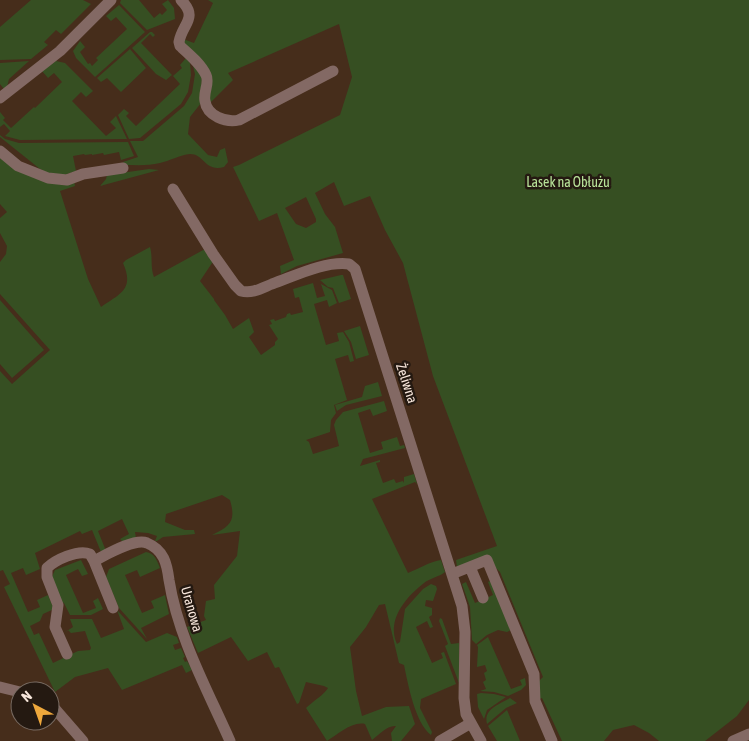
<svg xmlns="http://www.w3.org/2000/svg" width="749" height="741" font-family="'Asap Condensed',sans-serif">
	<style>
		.green { fill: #364f22; fill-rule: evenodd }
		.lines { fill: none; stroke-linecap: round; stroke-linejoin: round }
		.minor { stroke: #836964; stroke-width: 11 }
		.labels { text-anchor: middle; stroke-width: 5; stroke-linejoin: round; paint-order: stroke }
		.park-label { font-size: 14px; fill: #b8e299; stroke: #241911 }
		.street-label { font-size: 14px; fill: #f7e6db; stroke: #241911 }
	</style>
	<rect width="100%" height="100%" fill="#462d1b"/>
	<path class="green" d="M31 0H83L91 4 61 34 56 30 44 42 48 45 31 59 0 60V27Z
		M121 0H139L154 18 160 13 162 15 167 10 162 4 168 0 174 8 175 19 147 30 120 3Z
		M208 0H749V700L737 716 705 741H659L649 733 634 725 613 730 604 741H562L542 698 539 699V681L543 677 500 572 494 566 457 567 456 560 497 546 433 376 403 263 385 230 370 196 344 206 334 182 315 193 325 214 335 227 343 253 297 266 281 274 280 266 294 260 277 213 259 221 233 167 239 165 340 115 352 77 339 24 228 73 233 80 210 103 208 95 211 86 183 43V39L194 43 213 3ZM306 197 316 219V222L306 228 296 224 285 208Z
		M119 5 145 32 95 77 76 58 73 51 80 41 85 47 80 52 88 64 90 63 92 66 98 60 96 58 127 29 116 17 111 21 106 16Z
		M150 32H152L155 35 153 37 150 34 141 43 172 75 166 80 156 74 132 48Z
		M130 49 146 68 121 92 107 78 101 82 97 78Z
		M186 58 190 63 191 75 188 92 181 104 140 138 129 139 118 115 124 109 129 113 126 116 136 126 180 84 173 76 182 68 180 65Z
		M29 61 9 79 7 87 4 89 0 84V63Z
		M56 61 65 63 93 91 86 97 81 92 72 101 106 136 116 128 110 122 116 116 127 139 20 140 5 136 10 131 4 124 0 127V112L5 118 3 120 11 128 34 107 35 108 62 82 54 73 48 78 42 71Z
		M192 62 202 76 201 103 190 117 188 134 208 155 217 157 220 150 225 148 228 162 224 167C204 172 205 154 190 154 180 155 169 161 160 163 148 166 136 165 124 165L123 162 138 157 130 141H143L184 106 192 93 195 74Z
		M0 135 5 139 19 143 128 142 134 156 121 160 119 152 104 155 103 153 92 155V154L85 155 84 154 73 156 76 171 56 178 40 169 0 137Z
		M0 158 74 181 75 186 60 191 88 279 101 307C119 294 135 290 123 263L126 260 150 247C153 258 150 266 154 277L205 249 214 260 200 281 214 299V300L225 315 233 329 249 318 254 332 249 337 261 355 275 345V342L278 339 269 325 272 324 270 320 274 319 275 321 286 317 287 314 290 313 291 315 303 312 299 297 295 298 293 289 313 283 317 298 325 296 321 284 332 290 337 303 329 307 327 300 314 304 326 345 339 341 337 333 343 332 349 342 354 361 350 362 348 355 335 359 347 400 334 405 336 413 331 420 330 432 306 440 309 442 313 454 339 446 334 425 336 420 343 412 384 401 387 411 373 416 370 409 358 413 370 453 383 449 381 442 397 437 400 446 404 445 405 448 363 459 360 466 380 460V462L376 463 383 483 394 479 396 483 403 481 404 483V477L414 474 417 484 415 482 372 499 408 573C418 569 431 561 441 560L445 572C439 577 430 578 424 583 406 597 386 620 397 644L400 642 405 609 423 589 431 584 436 586 437 589 433 601 426 600 425 606 432 608V615L429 617 433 627 430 628 427 621 416 627 432 663 443 658 441 653 444 652 456 684 421 699 420 708 432 732 431 735C415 723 408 684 404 665L399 663 385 604 379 605 366 627 350 647 356 691 362 716 386 707 409 706 415 724 401 741H392L391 733 396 726C387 725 379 735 372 740L365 724C352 721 337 735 327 741L306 708C312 702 325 694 328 688L324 686 306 682 299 703 297 704 279 667 275 668 267 652 248 661 231 637 198 653 187 627 206 620 204 616 206 601 215 599 214 585 237 556 240 531 212 535C231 526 236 521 230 500L222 495 166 514 165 522 185 530H194L195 534 163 537 157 541H155L157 536 148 533 135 532 136 538 123 542 120 539 129 534 122 519 98 531 106 551 101 552 92 530 82 534 80 531 35 553 40 569 26 575 23 568 11 573 28 612 40 607 37 600 48 595 54 609 43 614 40 621 30 626 34 635 39 633 53 663 78 651 90 650 91 648 85 631 71 633 68 630 64 633 73 627 70 619H92L101 638 124 629 117 610 146 642 167 633 177 637 179 643 173 645 175 650 181 648 185 657 183 658 185 662 187 661 192 670 186 673 182 665 122 690 108 668 75 677 55 692 4 587 10 584 3 570 0 571V371L12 384 50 350 0 294V262L6 254 7 246 0 233V218L7 212 0 204Z
		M149 169 159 170 100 186 106 179 107 175Z
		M341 275H343L351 299 339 303 333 288 328 287 320 280Z
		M0 300 44 350 12 378 0 364Z
		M360 326 369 355 356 359 351 342 344 331Z
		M378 382 382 396 346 405 337 411 335 405 362 397 365 386Z
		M146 552C155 553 157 561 160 568L140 577 137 570 125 575 142 613 154 608 151 601 165 595 169 614 141 628 147 639 119 608 106 577 109 569Z
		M81 560 88 574 82 576 78 569 66 575 83 613 96 608 93 601 98 598 103 609 91 615H70L64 603 61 602 51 579 55 570Z
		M492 580 511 630 507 632 498 630 487 635 476 644 472 640 470 607 462 584 466 582 475 603 493 595 488 582Z
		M440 618 442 619 451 644 459 643V683L445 646 448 644 439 621Z
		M488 637 511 689 522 685 520 680 525 678 526 685 521 690 508 696 494 692 480 691 486 689 483 682 486 680 484 673 487 671 485 665 477 667 478 647 477 645Z
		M481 693 494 694 506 697 487 710 484 719 478 707 477 694Z
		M510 698 517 703 506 708 487 724C483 709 500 704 510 698Z
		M507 710 520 741H497L488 726Z"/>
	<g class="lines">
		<path class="minor" d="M181 0C199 18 182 24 179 42L180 46C189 54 201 64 206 75 210 83 203 92 205 101 207 116 226 123 239 120L333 71
			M0 98 60 51 111 0
			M0 151 18 166 48 178 67 180 83 174 123 168
			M173 189 213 254 235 285 241 291C252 294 262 288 272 284 295 276 324 261 349 264L355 269 462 606 465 632 464 698 466 714 481 741
			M94 561 113 608
			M470 567 483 598
			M452 574 487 560 534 674 535 701 552 741
			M67 654 55 627 58 605 47 577V568C55 560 78 549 90 554L94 561C106 555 134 538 147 543 164 550 167 564 169 580 178 637 207 689 230 741
			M0 687 20 692
			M50 703 83 741
			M440 741 471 723
			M733 741 749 734"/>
	</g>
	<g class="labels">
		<g class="park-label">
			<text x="568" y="187">Lasek na Obłużu</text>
		</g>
		<g class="street-label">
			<text transform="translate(407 383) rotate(72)" y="5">Żeliwna</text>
			<text transform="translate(192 609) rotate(74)" y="5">Uranowa</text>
		</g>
	</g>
	<g transform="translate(35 706) rotate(319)"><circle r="24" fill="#241911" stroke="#786b62"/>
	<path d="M0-4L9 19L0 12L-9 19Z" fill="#eea83c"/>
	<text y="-8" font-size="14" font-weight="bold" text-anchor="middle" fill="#f7e6db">N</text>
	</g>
</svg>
